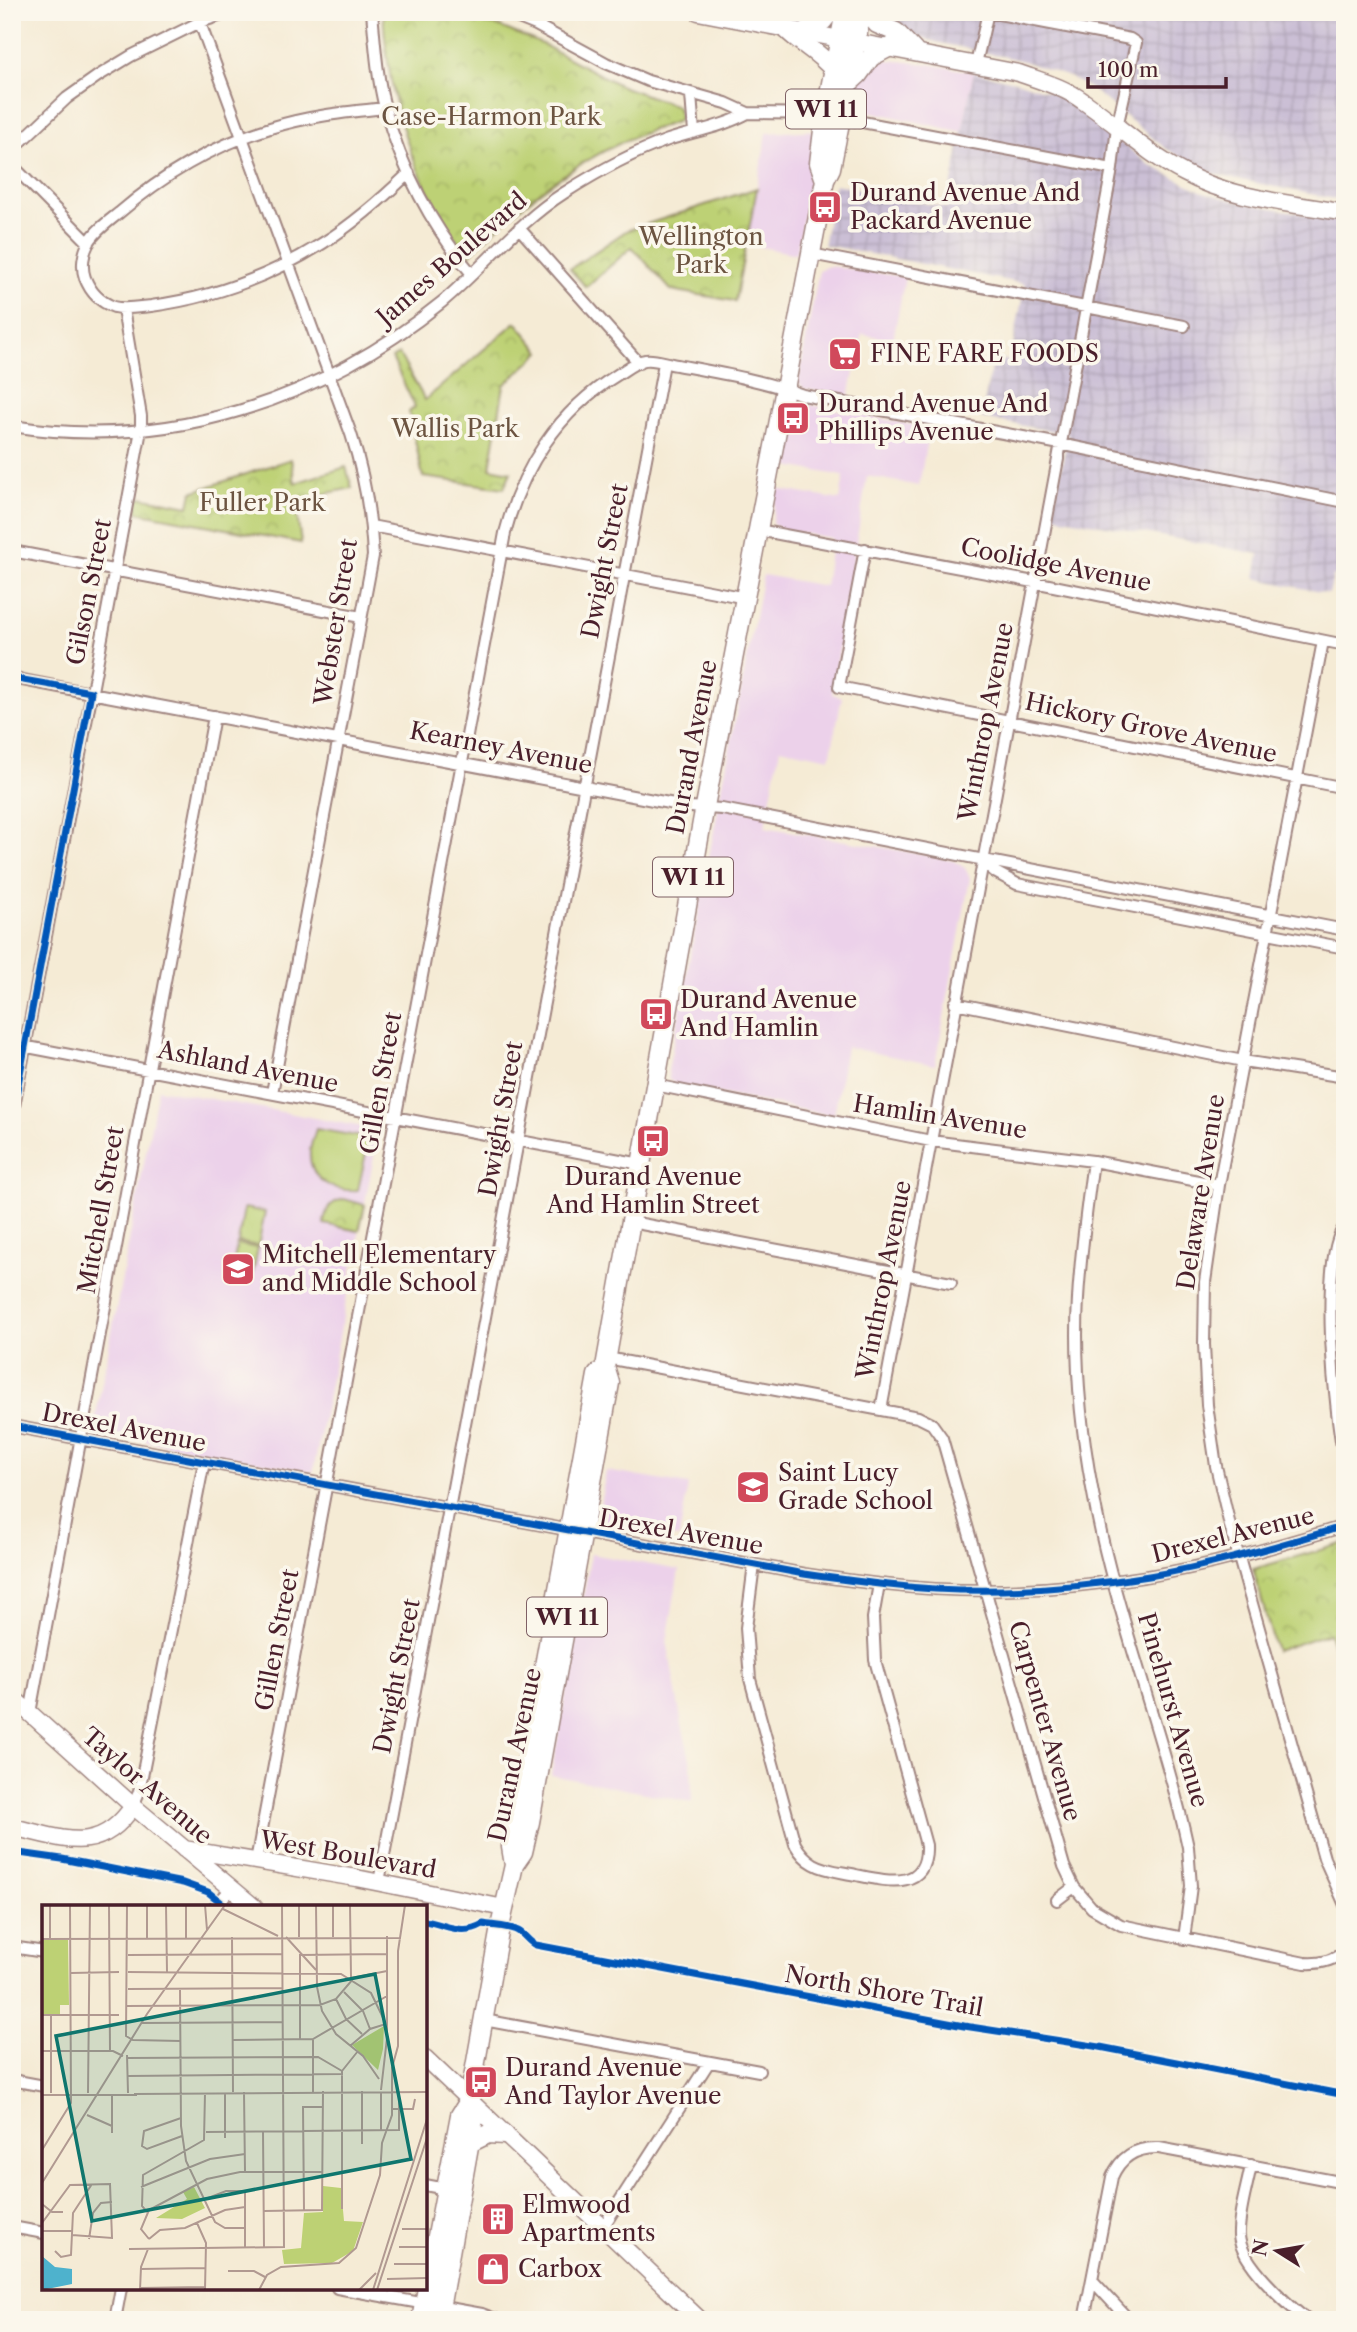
<svg xmlns="http://www.w3.org/2000/svg" width="1357" height="2332" font-family="'Libre Caslon Text',serif">
	<style>
		.built { fill: #ecd1ea }
		.industrial { fill: url(#industrial-grid) }
		.park { fill: url(#park-crowns); stroke: #847850; stroke-width: 2 }
		.pitch { fill: #bdd174; stroke: #847850; stroke-width: 2 }
		.lines { fill: none; stroke-linecap: round; stroke-linejoin: round }
		.street-casing { stroke: #a08580; stroke-width: 14 }
		.secondary-casing { stroke: #a08580; stroke-width: 19 }
		.primary-casing { stroke: #a08580; stroke-width: 21 }
		.street { stroke: #fff; stroke-width: 10 }
		.secondary { stroke: #fff; stroke-width: 16 }
		.primary { stroke: #fff; stroke-width: 18 }
		.cycleway-casing { stroke: #fbf7ec; stroke-width: 11 }
		.cycleway { stroke: #0057b8; stroke-width: 7 }
		.labels { text-anchor: middle; stroke-width: 7; stroke-linejoin: round; paint-order: stroke }
		.shield { fill: #fbf7ec; stroke: #7f6065; stroke-width: 2 }
		.shield-label { font-size: 23px; font-weight: bold; fill: #4a1f2b }
		.park-label { font-size: 24px; fill: #6c5441; stroke: #fbf7ec }
		.poi-label { font-size: 24px; fill: #4a1f2b; stroke: #fbf7ec; text-anchor: start }
		.street-label { font-size: 24px; fill: #4a1f2b; stroke: #fbf7ec }
		.inset-road { fill: none; stroke: #b19991; stroke-width: 2 }
		.view { fill: #0f766e; fill-opacity: 0.15; stroke: #0f766e; stroke-width: 3.5 }
		.inset-edge { fill: none; stroke: #4a1f2b; stroke-width: 3.5 }
	</style>
	<defs>
		<pattern id="industrial-grid" width="8" height="8" patternUnits="userSpaceOnUse" patternTransform="scale(1.75)"><rect width="8" height="8" fill="#cbbfd5"/><path d="M0 4h8M4 0v8" fill="none" stroke="#b0a4b7"/></pattern>
		<pattern id="park-crowns" width="20" height="18" patternUnits="userSpaceOnUse" patternTransform="scale(1.75)"><rect width="20" height="18" fill="#bdd174"/><path d="M2 6a3 3 0 1 1 6 0M12 15a3 3 0 1 1 6 0" fill="none" stroke="#a4b365"/></pattern>
	</defs>
	<rect width="100%" height="100%" fill="#fbf7ec"/>
	<filter id="ink" filterUnits="userSpaceOnUse"><feTurbulence type="fractalNoise" baseFrequency=".0143" numOctaves="2"/><feDisplacementMap in="SourceGraphic" scale="14" xChannelSelector="R" yChannelSelector="G"/><feConvolveMatrix kernelMatrix="1 2 1 2 8 2 1 2 1" color-interpolation-filters="sRGB"/></filter>
	<filter id="wash" filterUnits="userSpaceOnUse"><feTurbulence type="fractalNoise" baseFrequency=".00686" numOctaves="4" result="noise"/><feDisplacementMap in="SourceGraphic" scale="28" xChannelSelector="R" yChannelSelector="G"/><feGaussianBlur stdDeviation="1.57" result="paint"/><feColorMatrix in="noise" values="0 0 0 0 0 0 0 0 0 0 0 0 0 0 0 0 0 1.4 0 .05"/><feComposite in="paint" operator="in"/></filter>
	<g filter="url(#wash)">
		<rect width="100%" height="100%" fill="#f5ebd5"/>
		<path class="built" d="M888 60 927 64 974 72 962 132 855 108 852 106 859 78 875 61Z
			M820 130 796 254 746 244 767 133Z
			M829 266 905 277 893 340 862 334 849 397 805 389 798 383 819 270Z
			M801 403 929 428 919 486 867 476 832 694 842 697 830 758 780 748 765 827 937 857 954 861 965 868 970 878 935 1065 846 1047 834 1116 677 1085 669 1079 668 1071 763 575 825 586 832 538 781 530 772 523 777 489 840 500 844 476 782 465 793 407Z
			M158 1089 379 1130 313 1472 93 1431Z
			M606 1471 688 1485 679 1538 597 1523Z
			M591 1554 679 1570 667 1641 681 1720 691 1764 692 1802 551 1775Z"/>
		<path class="industrial" d="M874 12H1345V201L1227 177 1206 171 1165 148 1093 90 1067 76 1020 60 936 42 890 28Z
			M974 72 1019 82 1052 93 1085 113 1148 164 1203 192 1235 201 1345 222V578L1333 576 1329 594 1255 578 1259 554 1052 516 1068 434 981 418 993 358 1010 361 1025 284 825 245 824 241 835 184 947 208Z"/>
		<path class="park" d="M383 12H429L461 16 498 26 540 43 621 86 674 105 678 108 680 118 676 122C596 145 525 197 468 256 413 181 388 105 383 12Z
			M757 188 735 301 671 290 632 247 586 287 570 269 626 231Z
			M516 322 541 352 504 385 490 468 511 472 504 488 423 477 409 412 415 407 392 358 399 354 425 400Z
			M291 459 295 483 346 467 352 488 295 500 301 543 136 512 139 497 189 506 192 492Z
			M344 1199 365 1205 359 1231 324 1224C325 1210 330 1202 344 1199Z
			M1345 1543V1685L1329 1633 1276 1651 1253 1569Z"/>
		<path class="pitch" d="M316 1129 362 1137 368 1144 358 1190C335 1192 311 1182 310 1156 309 1147 314 1137 316 1129Z
			M244 1208 265 1212 258 1246 238 1242Z
			M237 1244 258 1248 251 1282 231 1278Z"/>
	</g>
	<g filter="url(#ink)">
		<g class="lines">
			<g class="street-casing">
				<path id="street" d="M196 12 351 434C364 474 371 513 373 556L272 1093
					M372 12C375 44 377 77 385 108 401 168 432 227 472 274
					M504 12 536 25 606 63 648 81 726 103 748 113 825 114
					M691 95 694 132
					M385 108C346 112 308 116 270 128 215 145 163 175 119 213 109 221 96 230 89 242 83 253 81 267 85 278 90 291 100 302 114 307 126 310 138 307 151 306 211 298 271 276 323 243 355 223 382 199 409 173
					M841 118 1112 169
					M12 150 67 98 98 76 131 56 200 22 231 12
					M12 165 89 243
					M519 228 639 363
					M811 254 1184 326
					M12 426C169 451 320 401 442 302 484 267 517 223 564 193 597 172 631 153 668 140 695 131 723 127 748 113
					M371 526 746 598
					M758 530 1034 582 1345 645
					M865 549 839 687 1345 788
					M12 551 361 617
					M1323 641 1219 1185 1205 1282 1204 1344 1207 1405 1216 1466 1230 1526 1324 1858 1345 1905
					M12 678 690 807 722 809 1345 930
					M984 863 995 872 1017 884 1345 948
					M955 1003 1243 1061 1345 1077
					M12 1044 641 1164
					M655 1085 931 1141 1093 1161 1219 1185
					M12 1117 141 430V416L123 309
					M1093 1161C1088 1198 1083 1235 1080 1272 1073 1344 1079 1418 1092 1488 1113 1609 1162 1727 1188 1847L1191 1886 1184 1939
					M631 1222 951 1283
					M1345 1226C1318 1257 1335 1420 1345 1461
					M607 1358 918 1417 932 1424 942 1438 1064 1866 1074 1887 1092 1908 1121 1925 1305 1963C1321 1964 1333 1961 1345 1951
					M881 1410 1112 169 1117 127 1136 43 1130 39 988 12 976 64
					M12 1426 804 1574C832 1578 860 1582 889 1585 974 1595 1064 1590 1149 1576 1215 1565 1280 1545 1345 1526
					M754 1565 746 1628 750 1679 795 1844C800 1853 805 1859 814 1864 826 1871 843 1872 856 1875 886 1881 928 1892 926 1845L875 1660 873 1618 879 1584
					M30 1713 214 716
					M133 1806 139 1792 204 1462
					M256 1861 505 533C522 468 558 411 617 375 625 370 636 361 645 360 654 358 668 364 677 365 720 373 762 380 803 395L1060 444 1345 502
					M379 1882 664 363
					M1057 1900 1074 1887
					M214 1907 232 1888
					M12 1947 44 1952
					M484 2020 759 2071
					M12 2080 44 2086
					M1251 2165C1247 2188 1238 2214 1239 2236 1241 2263 1286 2303 1307 2320
					M425 2185 446 2189
					M12 2227 44 2233
					M603 2227 709 2062
					M1092 2280 1129 2320
					M337 2288 482 2314 498 2320
					M115 2320 121 2288
					M1084 2320 1112 2177C1121 2156 1137 2147 1159 2148L1345 2183"/>
			</g>
			<g class="secondary-casing">
				<path id="secondary" d="M698 12 1019 73C1041 81 1064 87 1083 101 1117 124 1147 154 1184 173 1232 199 1291 203 1345 213
					M12 1697 133 1806 254 1907
					M12 1827C63 1838 99 1857 133 1806
					M184 1849 356 1878 504 1908
					M425 2058 700 2320"/>
			</g>
			<g class="primary-casing">
				<path id="primary" d="M867 12 877 24 896 32 914 51
					M785 28C801 44 819 52 833 69
					M805 31 823 21 830 12
					M848 84 858 75 871 57 890 47
					M825 180 819 163 825 114 845 12
					M514 1865 511 1847 597 1375 605 1367 702 822 825 180 831 168 862 12
					M470 2143 488 2134 505 2135
					M421 2320 460 2115 469 2101 500 1927 514 1865 523 1852 530 1822 610 1383 605 1367
					M438 2320 473 2124 469 2101"/>
			</g>
			<use href="#street" class="street"/>
			<use href="#secondary" class="secondary"/>
			<use href="#primary" class="primary"/>
			<g class="cycleway-casing">
				<path id="cycleway" d="M12 678 91 692 12 1117
					M12 1426 804 1574C832 1578 860 1582 889 1585 974 1595 1064 1590 1149 1576 1215 1565 1280 1545 1345 1526
					M12 1852 62 1859 183 1883 208 1892 227 1907
					M425 1921C448 1925 462 1936 483 1924 493 1926 510 1926 518 1931 526 1935 528 1942 536 1945L964 2026 1100 2047 1345 2095"/>
			</g>
			<use href="#cycleway" class="cycleway"/>
		</g>
	</g>
	<defs>
		<g id="bus-square" transform="scale(1.75)"><rect x="-9" y="-9" width="18" height="18" rx="4" fill="#d1495b" stroke="#fbf7ec"/><path d="M-5-6H5V4H4V6H2V4H-2V6H-4V4H-5ZM-3.5-4V0h7V-4ZM-3.5 1.2v1.5H-2V1.2ZM2 1.2v1.5H3.5V1.2Z" fill="#fff"/></g>
		<g id="supermarket-square" transform="scale(1.75)"><rect x="-9" y="-9" width="18" height="18" rx="4" fill="#d1495b" stroke="#fbf7ec"/><path d="M-6-5.5h2.5l.6 2H6L4.5 2H-2.5L-4.4-4H-6ZM-1.5 3.2a1.3 1.3 0 1 0 .1 0ZM3 3.2a1.3 1.3 0 1 0 .1 0Z" fill="#fff"/></g>
		<g id="school-square" transform="scale(1.75)"><rect x="-9" y="-9" width="18" height="18" rx="4" fill="#d1495b" stroke="#fbf7ec"/><path d="M0-5L7-2L0 1L-7-2ZM-4 1L0 2.5L4 1V4Q0 6-4 4Z" fill="#fff"/></g>
		<g id="building-square" transform="scale(1.75)"><rect x="-9" y="-9" width="18" height="18" rx="4" fill="#d1495b" stroke="#fbf7ec"/><path d="M-4-6H4V6H1V3H-1V6H-4ZM-2.5-4.3h1.7v1.8h-1.7ZM.8-4.3h1.7v1.8H.8ZM-2.5-1h1.7V.8h-1.7ZM.8-1h1.7V.8H.8Z" fill="#fff"/></g>
		<g id="shop-square" transform="scale(1.75)"><rect x="-9" y="-9" width="18" height="18" rx="4" fill="#d1495b" stroke="#fbf7ec"/><path d="M-5-2.5h2.3a2.7 3.5 0 0 1 5.4 0H5L5.5 6h-11ZM-1.5-2.5h3a1.5 2.3 0 0 0-3 0Z" fill="#fff"/></g>
	</defs>
	<g fill-rule="evenodd">
		<use href="#bus-square" x="825" y="207"/>
		<use href="#supermarket-square" x="845" y="354"/>
		<use href="#bus-square" x="793" y="418"/>
		<use href="#bus-square" x="656" y="1014"/>
		<use href="#bus-square" x="653" y="1141"/>
		<use href="#school-square" x="238" y="1269"/>
		<use href="#school-square" x="753" y="1487"/>
		<use href="#bus-square" x="481" y="2082"/>
		<use href="#building-square" x="498" y="2219"/>
		<use href="#shop-square" x="493" y="2269"/>
	</g>
	<g class="labels">
		<g class="shield">
			<rect x="786" y="89.5" width="80" height="39" rx="5"/>
			<rect x="653" y="857.5" width="80" height="39" rx="5"/>
			<rect x="527" y="1597.5" width="80" height="39" rx="5"/>
		</g>
		<g class="shield-label">
			<text x="826" y="117">WI 11</text>
			<text x="693" y="885">WI 11</text>
			<text x="567" y="1625">WI 11</text>
		</g>
		<g class="park-label">
			<text x="491" y="125">Case-Harmon Park</text>
			<text x="701" y="245">Wellington<tspan x="701" dy="28">Park</tspan></text>
			<text x="455" y="437">Wallis Park</text>
			<text x="262" y="511">Fuller Park</text>
		</g>
		<g class="poi-label">
			<text x="850" y="201">Durand Avenue And<tspan x="850" dy="28">Packard Avenue</tspan></text>
			<text x="870" y="362">FINE FARE FOODS</text>
			<text x="818" y="412">Durand Avenue And<tspan x="818" dy="28">Phillips Avenue</tspan></text>
			<text x="680" y="1008">Durand Avenue<tspan x="680" dy="28">And Hamlin</tspan></text>
			<text x="653" y="1185" text-anchor="middle">Durand Avenue<tspan x="653" dy="28">And Hamlin Street</tspan></text>
			<text x="262" y="1263">Mitchell Elementary<tspan x="262" dy="28">and Middle School</tspan></text>
			<text x="778" y="1481">Saint Lucy<tspan x="778" dy="28">Grade School</tspan></text>
			<text x="505" y="2076">Durand Avenue<tspan x="505" dy="28">And Taylor Avenue</tspan></text>
			<text x="522" y="2213">Elmwood<tspan x="522" dy="28">Apartments</tspan></text>
			<text x="518" y="2277">Carbox</text>
		</g>
		<g class="street-label">
			<text transform="translate(452 259) rotate(-41)" y="8">James Boulevard</text>
			<text transform="translate(605 561) rotate(-79)" y="8">Dwight Street</text>
			<text transform="translate(1056 565) rotate(11)" y="8">Coolidge Avenue</text>
			<text transform="translate(89 592) rotate(-79)" y="8">Gilson Street</text>
			<text transform="translate(336 622) rotate(-81)" y="8">Webster Street</text>
			<text transform="translate(986 722) rotate(-79)" y="8">Winthrop Avenue</text>
			<text transform="translate(1151 728) rotate(12)" y="8">Hickory Grove Avenue</text>
			<text transform="translate(692 747) rotate(-79)" y="8">Durand Avenue</text>
			<text transform="translate(501 748) rotate(11)" y="8">Kearney Avenue</text>
			<text transform="translate(248 1067) rotate(11)" y="8">Ashland Avenue</text>
			<text transform="translate(381 1083) rotate(-80)" y="8">Gillen Street</text>
			<text transform="translate(940 1117) rotate(9)" y="8">Hamlin Avenue</text>
			<text transform="translate(501 1119) rotate(-80)" y="8">Dwight Street</text>
			<text transform="translate(1201 1192) rotate(-81)" y="8">Delaware Avenue</text>
			<text transform="translate(101 1210) rotate(-80)" y="8">Mitchell Street</text>
			<text transform="translate(884 1280) rotate(-79)" y="8">Winthrop Avenue</text>
			<text transform="translate(124 1428) rotate(11)" y="8">Drexel Avenue</text>
			<text transform="translate(681 1532) rotate(10)" y="8">Drexel Avenue</text>
			<text transform="translate(1233 1535) rotate(-14)" y="8">Drexel Avenue</text>
			<text transform="translate(277 1640) rotate(-79)" y="8">Gillen Street</text>
			<text transform="translate(397 1676) rotate(-79)" y="8">Dwight Street</text>
			<text transform="translate(1173 1710) rotate(74)" y="8">Pinehurst Avenue</text>
			<text transform="translate(1045 1721) rotate(74)" y="8">Carpenter Avenue</text>
			<text transform="translate(515 1755) rotate(-78)" y="8">Durand Avenue</text>
			<text transform="translate(147 1786) rotate(41)" y="8">Taylor Avenue</text>
			<text transform="translate(348 1855) rotate(10)" y="8">West Boulevard</text>
			<text transform="translate(884 1991) rotate(10)" y="8">North Shore Trail</text>
		</g>
	</g>
	<g transform="translate(42 1905)">
		<rect width="385" height="385" fill="#f5ebd5"/>
		<path d="M0 35H26L27 100H18V109H0ZM342 121 341 144 336 165 310 140ZM281 281 299 283 302 316 321 317 311 346 290 358 242 359 240 345 259 343 262 308 281 307ZM152 282 163 303 140 314 114 313 145 294 141 287Z" fill="#bdd174"/>
		<path d="M0 351 13 362 30 364V379L0 385Z" fill="#4eb2cd"/>
		<path class="inset-road" d="M8 0V34M67 0 68 146M85 0 84 131 91 135 139 136M105 0V33M124 0 125 67M144 0V33M163 0 165 25M257 0V32M274 0 275 82 280 106 294 129 321 151 337 174M291 0V32M308 0 309 72M181 4 236 31M190 32 191 187M244 32 274 65M0 34 359 33M86 50 240 49M86 67 299 69 329 88 344 119 328 124 308 141M29 68 77 67M309 73 345 66M86 84 241 83M138 84 139 221 144 256 173 317 183 323H203M302 87 321 106 328 124M294 94 304 114 320 129M84 101 278 100 294 94 311 74M0 110H77M9 110V188M100 118 241 117M271 134V187M191 135 271 134 345 91M258 135V50L345 49M0 146H71L81 151M85 150 86 188M85 153 276 152 300 166M86 171 301 169M339 185 345 133V31M320 186V239M202 187 203 267M339 187V225M46 188 48 0M183 188V233M70 189V228M92 189 385 187M0 190H95M350 204H371L373 194M45 210 70 221M139 213 102 226 100 241 105 244 140 231M221 226 222 343M164 227 357 225V187M0 245 29 198 28 0M0 278 105 109 183 0M99 282 168 254 203 249M161 295 184 286H203V343M0 299 10 307H21M300 304V166L316 146M262 305 261 202H281M222 306 280 305 281 186M105 307 100 301 101 270 162 235 163 188M0 318 28 280 68 279 70 333 30 330M155 318 164 338 163 385M360 324H385M0 326H30M47 334 51 308 59 298 70 297M107 334 99 324 107 305 165 274 198 267H280M107 334 118 325 143 323 183 305 203 302M357 342H385M87 344 242 342 240 0M13 346 19 352 29 350 31 308 50 279M352 359H385M98 364 163 363M186 366H212L223 372M345 374 385 373M98 383 163 382M98 385 99 362 106 344M217 385 225 370 239 362 297 358 314 343 338 270 340 238 350 210V163L356 141V46L363 0M317 385 334 368M331 385 385 214M335 385 385 233"/>
		<path class="view" d="M333 69 369 254 50 316 14 131Z"/>
		<rect width="385" height="385" class="inset-edge"/>
	</g>
	<rect width="1357" height="2332" fill="none" stroke="#fbf7ec" stroke-width="42"/>
	<g transform="translate(1277 2251) rotate(281)" stroke="#fbf7ec" stroke-width="5" paint-order="stroke">
	<path d="M0-5L12 26L0 18L-12 26Z" fill="#4a1f2b"/>
	<text y="-10" font-size="19" font-weight="bold" text-anchor="middle" fill="#4a1f2b">N</text>
	</g>
	<path d="M1088 77v10h138v-10" fill="none" stroke="#4a1f2b" stroke-width="3.5"/>
	<text x="1098" y="77" font-size="21" fill="#4a1f2b" stroke="#fbf7ec" stroke-width="5" paint-order="stroke">100 m</text>
</svg>
